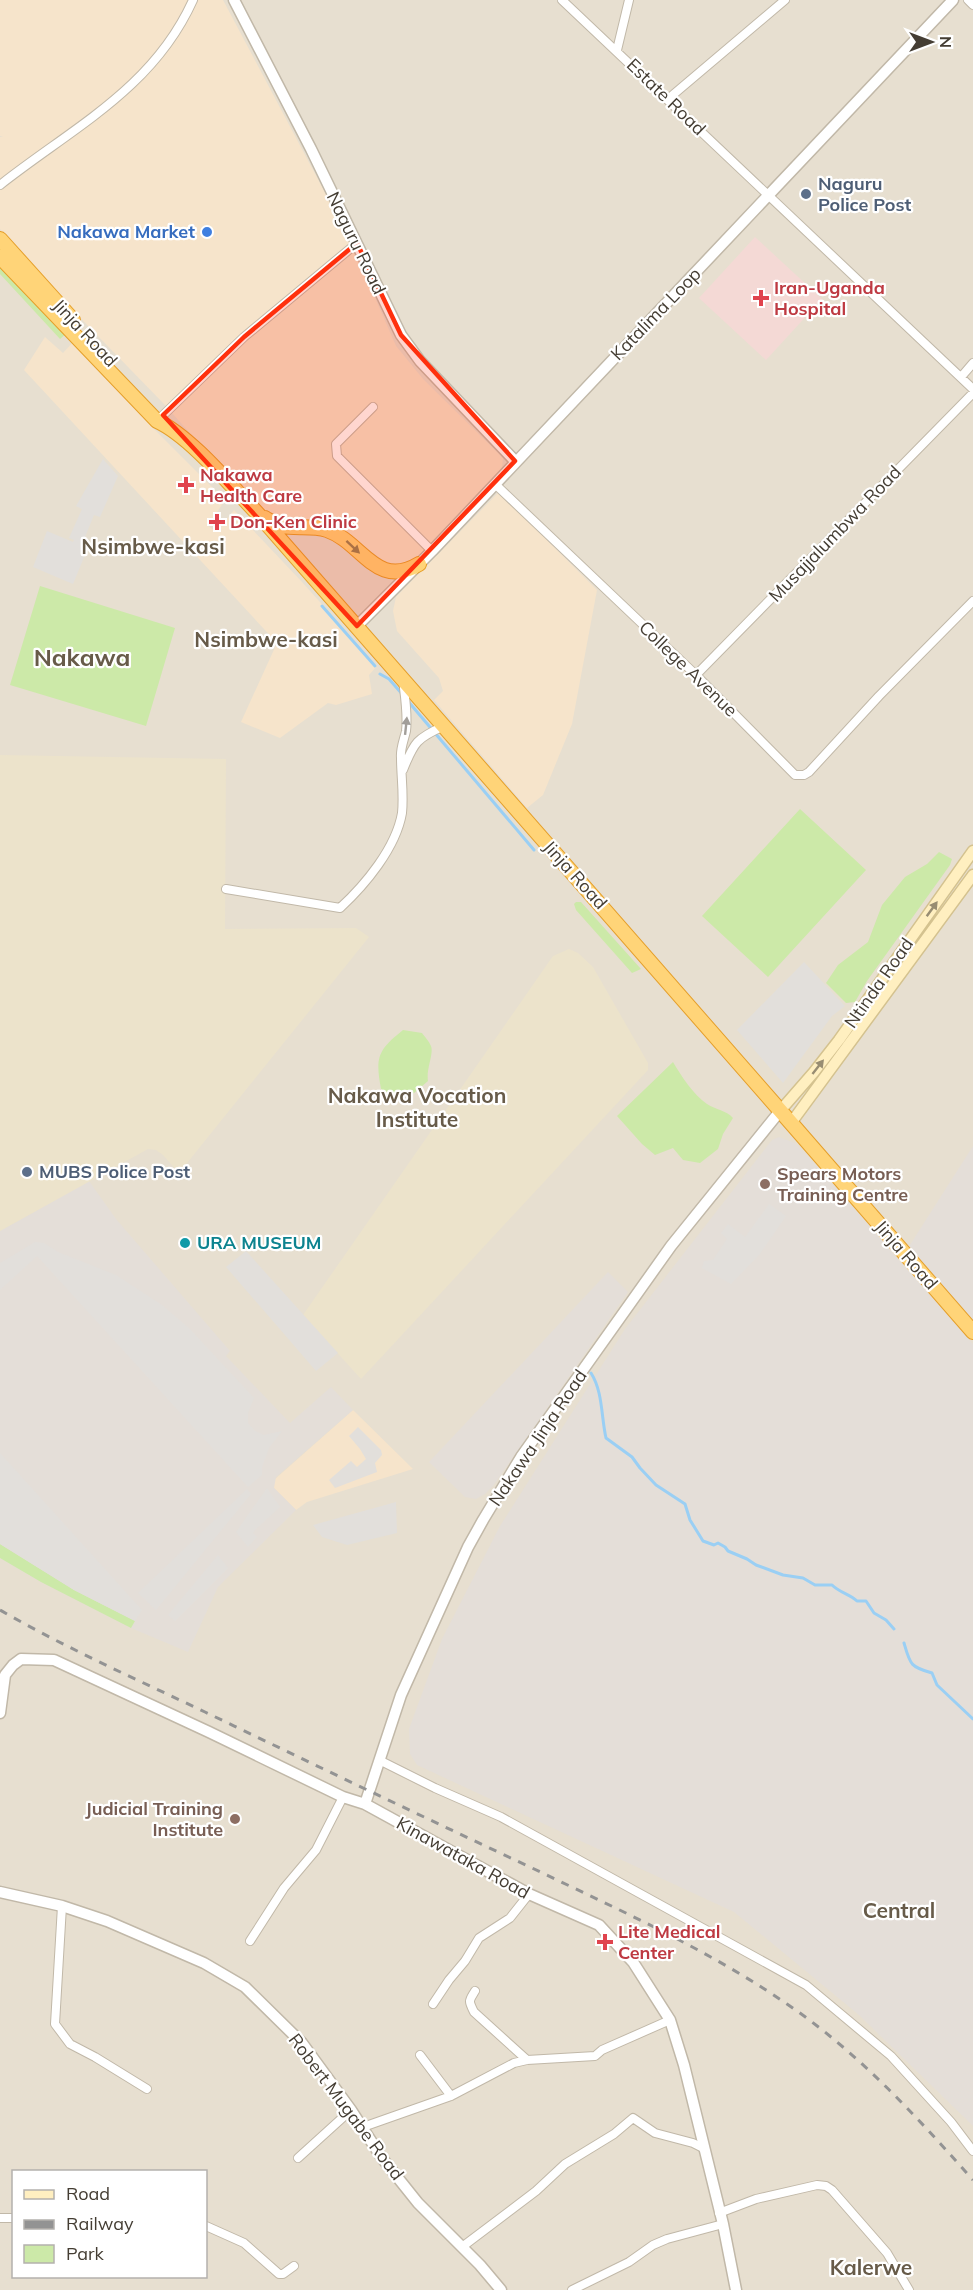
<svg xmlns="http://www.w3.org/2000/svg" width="973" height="2290" font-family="Mulish,sans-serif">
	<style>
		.residential { fill: #e7dfd0; fill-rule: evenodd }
		.commercial { fill: #f6e4cb }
		.industrial { fill: #e4ded8 }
		.education { fill: #ece3cb }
		.medical { fill: #f4d9d5 }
		.green { fill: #cce9a8 }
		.parking { fill: #e2dfdb }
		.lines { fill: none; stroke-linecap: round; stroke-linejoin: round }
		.stream { stroke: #9acff4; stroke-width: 3 }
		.minor-casing { stroke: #c1b8a8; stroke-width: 10 }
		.tertiary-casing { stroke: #c1b8a8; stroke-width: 13 }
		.secondary-casing { stroke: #d4c28f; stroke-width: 13 }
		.trunk-casing { stroke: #e59f2a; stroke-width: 16 }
		.minor { stroke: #fff; stroke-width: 8 }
		.tertiary { stroke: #fff; stroke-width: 10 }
		.secondary { stroke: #ffefc0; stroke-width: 10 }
		.trunk { stroke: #ffd478; stroke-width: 14 }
		.rail { stroke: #939393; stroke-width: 3; stroke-dasharray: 8 8; stroke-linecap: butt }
		.oneway { fill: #988152 }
		.oneway2 { fill: #a29e99 }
		.oneway3 { fill: #988d72 }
		.marked { fill: #ff300d; fill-opacity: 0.2; stroke: #ff300d; stroke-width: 4.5; stroke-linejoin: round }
		.service-dot { fill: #5c6f8a; stroke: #fff; stroke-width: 2 }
		.shop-dot { fill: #3f7fe0; stroke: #fff; stroke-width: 2 }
		.health-dot { fill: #e0444e; stroke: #fff; stroke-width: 2 }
		.education-dot { fill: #8d6e63; stroke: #fff; stroke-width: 2 }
		.culture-dot { fill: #0f9aa8; stroke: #fff; stroke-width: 2 }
		.labels { text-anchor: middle; stroke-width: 4.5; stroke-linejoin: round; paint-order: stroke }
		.street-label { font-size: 18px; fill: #443d33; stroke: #fff }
		.service-label { font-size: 18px; font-weight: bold; fill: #4e5e75; stroke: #fff; text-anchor: start }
		.shop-label { font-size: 18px; font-weight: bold; fill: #366cbe; stroke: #fff; text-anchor: end }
		.health-label { font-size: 18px; font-weight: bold; fill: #be3a42; stroke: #fff; text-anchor: start }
		.education-label { font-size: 18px; font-weight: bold; fill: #785e54; stroke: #fff; text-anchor: start }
		.culture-label { font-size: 18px; font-weight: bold; fill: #0d838f; stroke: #fff; text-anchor: start }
		.quarter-label { font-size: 21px; font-weight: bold; fill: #675b49; stroke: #fff }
		.district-label { font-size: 24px; font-weight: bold; fill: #675b49; stroke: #fff }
	</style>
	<rect width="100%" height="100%" fill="#f2ede2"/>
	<path class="residential" d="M0 0H973V2290H0ZM14 2172H206V2276H14Z"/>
	<path class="commercial" d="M0 0H223L349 238 396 346 423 379 503 458 502 467 497 474 414 563 395 569 329 521 294 526 264 516 164 404 61 298 0 229V137H3L0 136Z
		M45 337 63 353 74 341 150 425 225 500 208 526 217 532 234 510 302 582 377 666 369 675 372 694 336 705 328 703 280 738 241 722 277 643 24 370Z
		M499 492 597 590 572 724 543 795 527 808 434 700 443 691 439 678 397 631 393 611 396 597Z
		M353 1410 413 1469 307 1502 296 1510 274 1488V1480Z"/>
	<path class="industrial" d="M779 1137 795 1143 805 1153 973 1344V2126L859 2015 734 1912 417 1765 410 1754 409 1729 442 1639 500 1526 625 1329 772 1140Z
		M973 1146V1321L908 1248Z
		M89 1181 116 1219 230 1351 226 1356 290 1423 331 1387 353 1410 276 1477 274 1488 296 1510 218 1587 188 1652 131 1628 41 1582 0 1558V1231Z
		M608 1272 628 1292 493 1486 485 1494 476 1499 465 1497 429 1462Z"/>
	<path class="education" d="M0 755 226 759 225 929 356 928 369 937 179 1173 163 1155 156 1150 148 1149 0 1231Z
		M569 949 578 953 593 967 648 1063V1070L361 1379 303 1315 553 956Z"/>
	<path class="medical" d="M755 237 822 299 766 360 699 298Z"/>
	<path class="green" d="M0 262 67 333 60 339 0 274Z
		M40 586 175 628 146 726 10 685Z
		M800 809 866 870 768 977 702 916Z
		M939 852 952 859 950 865 867 981 855 1002 846 1003 826 983 838 965 868 942 882 905 905 877 927 864Z
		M576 902H581L641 969 632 973 576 910 574 904Z
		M403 1030 422 1033C424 1036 429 1041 431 1046 434 1054 426 1069 428 1081L414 1093 397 1098 381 1089C375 1057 378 1050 403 1030Z
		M673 1062C682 1077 692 1093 707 1104 716 1110 726 1110 733 1118L723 1134 718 1149 700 1163 683 1160 673 1148 655 1155 642 1144 617 1116Z
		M0 1544 74 1590 135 1621 131 1628 41 1582 0 1558Z"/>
	<path class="parking" d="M103 459 118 476 100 517 94 515 81 547 87 550 73 584 33 567 47 531 73 542 74 540 69 538 82 509 76 506Z
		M804 962 845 1006 832 1016 783 1083 737 1030Z
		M769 1204 786 1216 759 1255 731 1284 702 1268 704 1261 713 1260 727 1239 721 1233 728 1224 745 1237Z
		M35 1242 44 1243 58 1252 116 1275 162 1305 190 1329 254 1398 248 1413V1423L255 1431 264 1435 282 1431 269 1448 262 1467V1475L248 1487 37 1256 0 1290V1263Z
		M246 1251 338 1353 316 1371 226 1267Z
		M358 1427 381 1450 382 1455 375 1463 377 1472 335 1488 329 1480 351 1461 357 1467 366 1459 360 1449 349 1436Z
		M0 1453 142 1610 135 1621 74 1590 0 1544Z
		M267 1488 280 1507 255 1530 253 1533 257 1537 248 1547 236 1532Z
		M247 1489 251 1494 156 1610 138 1593Z
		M396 1502 397 1533 347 1545 322 1537 313 1525Z
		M218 1555 228 1568 175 1621 168 1615Z"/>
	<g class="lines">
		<path class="stream" d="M322 606 375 666
			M380 674 389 679 403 695
			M407 700 534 850
			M591 1373C603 1392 601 1416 606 1438L632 1457 640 1468 656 1485 685 1504 690 1520 703 1541 714 1545 718 1543 725 1547 728 1551 747 1559 756 1565 783 1575 803 1578 815 1585H832C840 1593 850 1594 857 1601H866L874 1613 886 1620 894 1629
			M904 1643C910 1664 910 1667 932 1673L937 1685 973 1719"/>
		<g class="minor-casing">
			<path id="minor" d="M562 0 973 389
				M968 0 973 5
				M617 50 629 0
				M668 99 785 0
				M0 185C72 128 153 89 193 0
				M961 377 973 363
				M373 407 336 444 337 456 432 551
				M157 421 244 337 357 243
				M495 484 696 675 795 775H804L809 772 879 696 973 601
				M696 675 973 393
				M403 770C414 742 417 738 444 726
				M226 889 340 908C365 885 396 848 402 813 404 794 401 776 401 758 400 749 404 740 406 731 408 714 405 697 403 680
				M379 1760 435 1788 501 1817 806 1985 891 2056 951 2122 973 2151
				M62 1906 55 2024 70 2044 95 2057 147 2089
				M250 1941 284 1888 316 1850 343 1797
				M475 1991C469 2001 468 2000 474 2012L527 2060
				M433 2004 449 1980 465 1961 479 1938 510 1918 529 1894
				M420 2055 451 2096
				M363 2127 451 2096 514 2063 527 2060 595 2056 602 2050 670 2020
				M298 2158 351 2110
				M719 2213 756 2199 817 2185 826 2186 832 2190 887 2253 909 2290
				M0 2218H14
				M206 2226 244 2243 279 2274H283L294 2266
				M462 2247 536 2191 565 2164 614 2134 633 2118 655 2133 693 2143 703 2148
				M572 2290 629 2262 653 2245 667 2239 723 2224"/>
		</g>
		<g class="tertiary-casing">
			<path id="tertiary" d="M234 0 311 149 401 335 420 361 515 461
				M357 626 432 551 953 0
				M0 1713 5 1675 13 1665 21 1659 54 1660 209 1732 343 1797 365 1804 529 1894 599 1925 633 1962 670 2020 684 2065 723 2224 736 2290
				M365 1804 401 1695 468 1547 483 1520 521 1457 671 1246 780 1111
				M0 1892 62 1906 107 1921 204 1963 245 1987 302 2043 351 2110 382 2158 418 2203 480 2265 501 2290"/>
		</g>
		<g class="secondary-casing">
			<path id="secondary" d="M780 1111 814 1072 839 1040 973 851
				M791 1123 973 875"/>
		</g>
		<g class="trunk-casing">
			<path id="trunk" d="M0 239 73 320
				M0 257 157 421C190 436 232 487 258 514 498 785 735 1059 973 1332
				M265 518C270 521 275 525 281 526 296 529 312 525 327 530 362 542 376 590 419 564"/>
		</g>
		<use href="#minor" class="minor"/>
		<use href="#tertiary" class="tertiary"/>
		<use href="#secondary" class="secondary"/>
		<use href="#trunk" class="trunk"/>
		<path class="rail" d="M0 1610C66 1648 136 1679 205 1712 313 1764 421 1816 530 1867 617 1909 707 1949 787 2004 859 2053 916 2116 973 2180"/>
	</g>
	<defs><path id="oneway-solid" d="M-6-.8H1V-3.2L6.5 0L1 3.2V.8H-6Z" transform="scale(1.5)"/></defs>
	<use class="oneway" href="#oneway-solid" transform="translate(353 547) rotate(43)"/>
	<use class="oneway2" href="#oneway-solid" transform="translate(406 726) rotate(-84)"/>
	<g class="oneway3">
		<use href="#oneway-solid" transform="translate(932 909) rotate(-54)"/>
		<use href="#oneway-solid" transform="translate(818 1067) rotate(-52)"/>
	</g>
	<path class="marked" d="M357 243 401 335 515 461 357 626 163 415 244 337Z"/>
	<g class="service-dot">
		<circle cx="806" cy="194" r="6"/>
		<circle cx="27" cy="1172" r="6"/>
	</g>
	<circle class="shop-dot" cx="207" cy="232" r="6"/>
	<g class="health-dot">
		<path d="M758 289h6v6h6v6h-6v6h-6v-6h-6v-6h6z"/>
		<path d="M183 476h6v6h6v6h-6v6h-6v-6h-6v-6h6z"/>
		<path d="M214 513h6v6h6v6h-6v6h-6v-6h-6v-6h6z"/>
		<path d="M602 1933h6v6h6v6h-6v6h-6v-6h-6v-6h6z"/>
	</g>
	<g class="education-dot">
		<circle cx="765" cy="1184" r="6"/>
		<circle cx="235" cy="1819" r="6"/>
	</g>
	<circle class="culture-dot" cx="185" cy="1243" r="6"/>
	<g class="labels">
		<g class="street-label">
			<text transform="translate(666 97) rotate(44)" y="6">Estate Road</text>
			<text transform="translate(356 243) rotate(64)" y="6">Naguru Road</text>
			<text transform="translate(656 314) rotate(-46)" y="6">Katalima Loop</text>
			<text transform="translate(85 333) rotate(47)" y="6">Jinja Road</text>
			<text transform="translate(835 534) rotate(-46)" y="6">Musajjalumbwa Road</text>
			<text transform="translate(688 669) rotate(44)" y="6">College Avenue</text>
			<text transform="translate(575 875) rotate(48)" y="6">Jinja Road</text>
			<text transform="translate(879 983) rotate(-55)" y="6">Ntinda Road</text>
			<text transform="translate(906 1255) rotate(49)" y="6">Jinja Road</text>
			<text transform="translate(538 1438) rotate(-56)" y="6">Nakawa Jinja Road</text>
			<text transform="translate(463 1858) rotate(29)" y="6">Kinawataka Road</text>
			<text transform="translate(346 2107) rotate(53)" y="6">Robert Mugabe Road</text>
		</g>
		<g class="service-label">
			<text x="818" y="190">Naguru<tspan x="818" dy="21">Police Post</tspan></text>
			<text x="39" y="1178">MUBS Police Post</text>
		</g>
		<g class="shop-label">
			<text x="195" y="238">Nakawa Market</text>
		</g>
		<g class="health-label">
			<text x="774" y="294">Iran-Uganda<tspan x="774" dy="21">Hospital</tspan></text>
			<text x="200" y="481">Nakawa<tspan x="200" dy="21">Health Care</tspan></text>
			<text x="230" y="528">Don-Ken Clinic</text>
			<text x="618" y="1938">Lite Medical<tspan x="618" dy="21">Center</tspan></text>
		</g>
		<g class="education-label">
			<text x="777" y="1180">Spears Motors<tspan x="777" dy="21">Training Centre</tspan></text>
			<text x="223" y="1815" text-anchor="end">Judicial Training<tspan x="223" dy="21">Institute</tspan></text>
		</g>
		<g class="culture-label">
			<text x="197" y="1249">URA MUSEUM</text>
		</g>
		<g class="quarter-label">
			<text x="153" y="554">Nsimbwe-kasi</text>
			<text x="266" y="647">Nsimbwe-kasi</text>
			<text x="417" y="1103">Nakawa Vocation<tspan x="417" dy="24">Institute</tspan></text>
			<text x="899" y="1918">Central</text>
			<text x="871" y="2275">Kalerwe</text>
		</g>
		<g class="district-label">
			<text x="82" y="666">Nakawa</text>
		</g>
	</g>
	<rect x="12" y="2170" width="195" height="108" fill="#ffffff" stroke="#b4b1ad" stroke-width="1.5"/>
	<rect x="24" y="2190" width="30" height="9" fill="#ffefc0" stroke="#b4b1ad" stroke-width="1.5"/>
	<text x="66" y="2200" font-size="18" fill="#443d33">Road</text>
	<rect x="24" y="2220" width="30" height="9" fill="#939393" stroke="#b4b1ad" stroke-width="1.5"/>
	<text x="66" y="2230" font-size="18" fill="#443d33">Railway</text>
	<rect x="24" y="2245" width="30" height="18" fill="#cce9a8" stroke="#b4b1ad" stroke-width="1.5"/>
	<text x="66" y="2260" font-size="18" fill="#443d33">Park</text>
	<g transform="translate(931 42) rotate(90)" stroke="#ffffff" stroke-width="4.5" paint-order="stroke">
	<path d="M0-4.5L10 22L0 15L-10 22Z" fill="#443d33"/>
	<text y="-9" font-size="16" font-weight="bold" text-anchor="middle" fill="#443d33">N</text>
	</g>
</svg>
